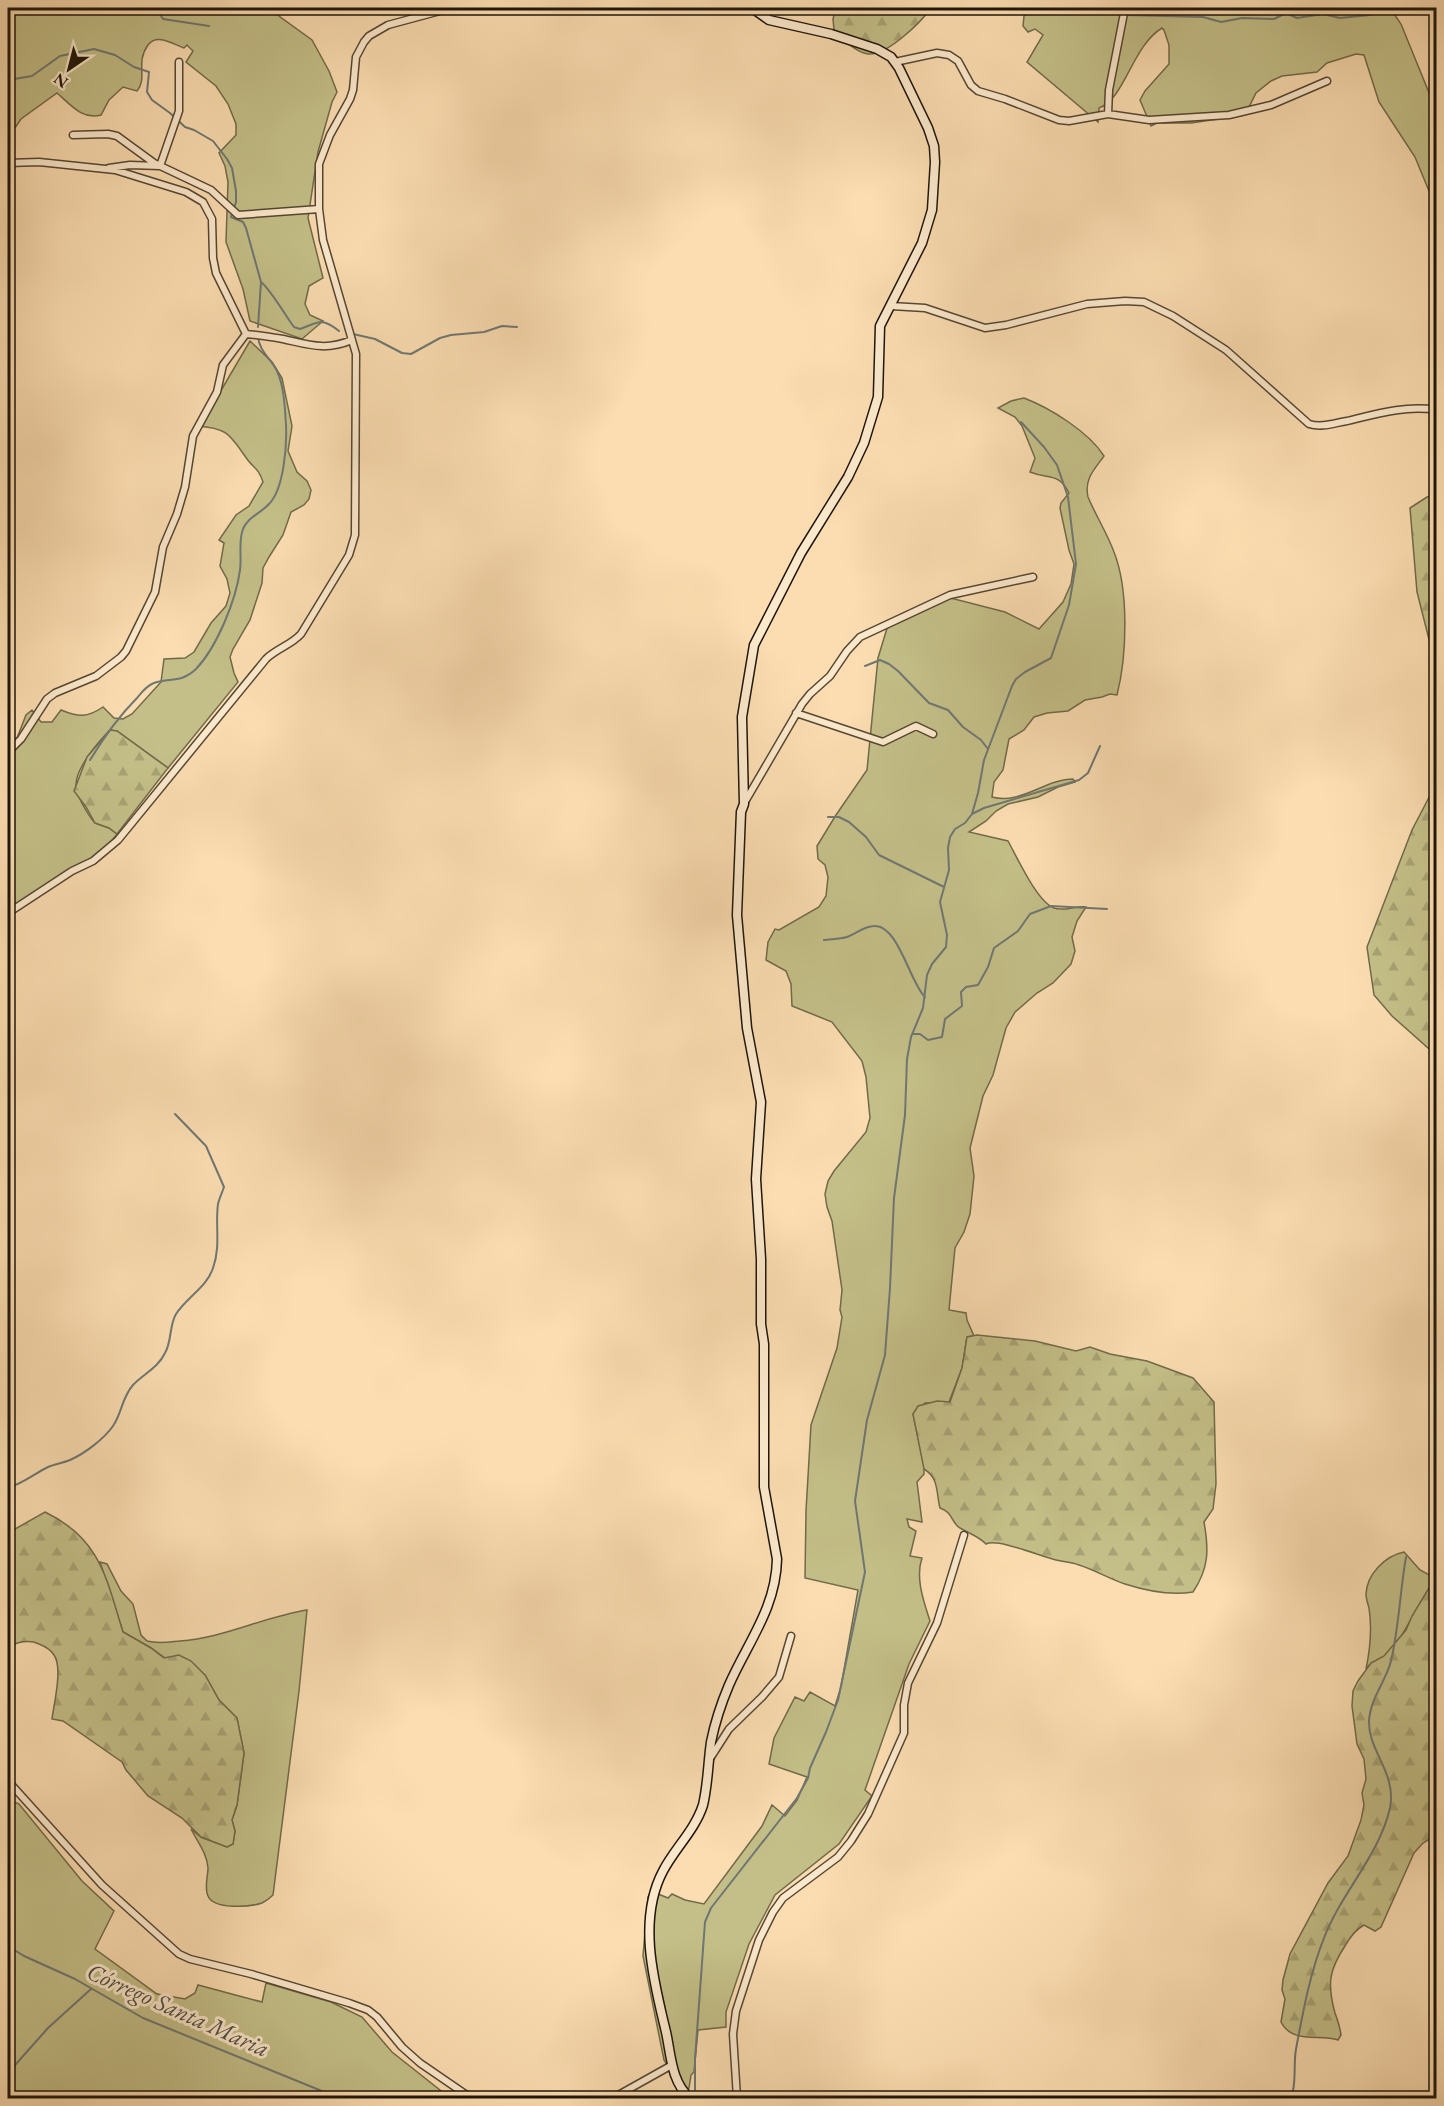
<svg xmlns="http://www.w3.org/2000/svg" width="1444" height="2106" font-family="'EB Garamond',serif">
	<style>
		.grass { fill: #c4bf88; stroke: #716a4a; stroke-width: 1.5 }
		.forest { fill: url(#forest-firs); stroke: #716a4a; stroke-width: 1.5 }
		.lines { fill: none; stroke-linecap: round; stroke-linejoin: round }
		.stream { stroke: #6f7773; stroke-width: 2 }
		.street-casing { stroke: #554734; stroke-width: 9 }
		.secondary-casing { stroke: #1e150b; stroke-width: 11 }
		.street { stroke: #fce9cc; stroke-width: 6 }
		.secondary { stroke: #fce9cc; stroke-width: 8 }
		.labels { text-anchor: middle; stroke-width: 6; stroke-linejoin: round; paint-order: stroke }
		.water-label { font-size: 24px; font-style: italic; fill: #4d4e48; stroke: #fce9cc }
	</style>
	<defs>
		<pattern id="forest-firs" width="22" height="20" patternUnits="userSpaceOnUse" patternTransform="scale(1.5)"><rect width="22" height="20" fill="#c4bf88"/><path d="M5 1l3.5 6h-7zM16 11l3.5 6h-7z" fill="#a8a374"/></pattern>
	</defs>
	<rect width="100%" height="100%" fill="#fbddb1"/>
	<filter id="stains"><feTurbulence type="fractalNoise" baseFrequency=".00333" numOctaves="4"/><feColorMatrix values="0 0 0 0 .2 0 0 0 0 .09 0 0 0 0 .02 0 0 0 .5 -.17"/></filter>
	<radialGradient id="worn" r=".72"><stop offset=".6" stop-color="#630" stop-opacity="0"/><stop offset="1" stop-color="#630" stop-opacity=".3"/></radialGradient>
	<path class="grass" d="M8 8H277L279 16 312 40 329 71 337 92 332 102 318 152 308 218 323 278 309 286 305 304 310 315 323 321 302 339 250 321 243 289 226 242 228 182 225 166 219 153 236 135V124L228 104 216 86 186 62 193 51 187 45 184 48C173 44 157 33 148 45 135 63 148 78 137 91L123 87 109 100 101 115C82 120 71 105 57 93L21 119 8 138Z
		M1030 8H1390L1401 24 1436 110V208L1415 157 1379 102 1364 55 1356 54 1327 63 1317 72 1282 76 1271 81 1256 93 1245 115 1191 123H1157L1151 126 1140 100 1145 91 1169 64V45L1164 30 1162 28C1132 46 1125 99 1099 108L1098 122 1027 62 1043 35 1035 29 1028 32 1023 26 1024 16Z
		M250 341 272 362 282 378 292 426 288 451 297 472 307 481 311 490 309 499 304 505 291 512 283 535 269 557 263 568 262 583 250 620 233 649 230 657 234 673 238 682 168 768 117 731 110 730C98 742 75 769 76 786 76 795 88 815 95 823L109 828 117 834 110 843 75 873 70 870 23 899 8 912V751L17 738 26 715 32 710 41 722H52L61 710C78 717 87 718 103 707L114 718 123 719 132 714 161 682 164 659 185 658 194 652 211 623 226 606 230 593 227 579 220 566 224 543 219 540 236 515 249 506 263 482C258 467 255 470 247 459 230 435 228 428 197 426L216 399Z
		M1024 398C1050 408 1089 432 1104 456 1094 470 1084 479 1088 497 1096 516 1107 533 1114 552 1129 590 1127 656 1117 695L1110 694 1102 697 1085 700 1068 711 1047 713 1034 717 1024 730 1009 739 1003 770 994 782 992 797C1020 805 1046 779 1073 779L1075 782 1058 787 1038 797 1008 804 996 811 986 821 969 832 1008 841C1017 857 1037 902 1054 908 1065 912 1076 905 1086 907L1077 921 1072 937 1075 951 1071 964 1053 983 1037 993 1015 1012 1006 1028 993 1075 983 1096 970 1148 974 1176 970 1214 964 1232 955 1248 949 1310 966 1313 967 1320 974 1336 967 1337 962 1368 949 1402 925 1403 913 1414 924 1466V1474L917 1482 922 1522 907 1519 909 1527 916 1531 910 1556 922 1558C915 1578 924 1602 930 1621L909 1664 865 1790 872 1796 839 1844 775 1895 749 1944 726 2012V2027L698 2030 694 2072 691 2075 689 2088 684 2092 664 2060 643 1956 648 1897 651 1891 668 1898 672 1894 685 1900 704 1904 762 1826 772 1805 785 1816 797 1800 807 1777 769 1764 774 1738 795 1697 804 1701 810 1692 835 1706 841 1687 858 1590 805 1578 806 1511 811 1425 837 1348 842 1317 840 1310 842 1290 832 1221 827 1207 825 1194 828 1181 834 1171 866 1132 870 1118 866 1077 862 1061 832 1022 792 1006 791 984 786 971 766 960 768 942 775 929 779 930 819 907 826 896 828 877 825 865 818 859 817 846 836 815 867 770 878 658 888 625 943 596 1005 612 1039 629 1063 602 1071 584 1074 564 1069 550 1060 508 1061 503 1069 493C1058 472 1050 480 1030 472L1035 458 1022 426 1015 417 998 408 1011 401Z
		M1404 1552 1420 1570 1435 1578 1398 1642 1384 1657 1371 1663 1366 1669C1370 1650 1372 1627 1369 1608 1368 1604 1366 1599 1366 1594 1367 1574 1385 1556 1404 1552Z
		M100 1562 107 1564 121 1591 133 1604 141 1635 147 1641C158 1644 169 1642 180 1641 224 1638 263 1617 307 1610L299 1691 273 1895C270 1898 266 1901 262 1903 250 1907 214 1910 208 1896 204 1888 208 1876 208 1868 207 1853 197 1841 191 1829L201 1837 227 1847 233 1844 235 1831 232 1820 237 1805 244 1753 237 1718 219 1700 205 1675 169 1658H165L151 1648 123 1632Z
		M8 1799 19 1804 82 1881 114 1911 95 1949 157 1994 185 1999 195 1993 198 1985 262 2002 266 1983 331 2002 362 2017 392 2052 450 2098H8Z"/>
	<path class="forest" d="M836 8H931C921 22 887 56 868 54 855 52 842 38 834 30L833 19Z
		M1436 495V667L1417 592 1410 508 1427 497Z
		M110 730 117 731 168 768 117 834 109 828 95 823 86 807 74 791 87 757Z
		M1436 784V1055L1392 1016 1374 995 1367 947 1412 830Z
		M977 1335 1035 1341 1076 1351 1090 1347 1110 1354 1147 1361 1193 1378 1214 1402 1216 1484 1213 1509 1204 1522C1209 1550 1209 1568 1193 1592 1171 1596 1147 1591 1125 1584 1110 1579 1095 1570 1079 1565 1072 1562 1064 1562 1056 1560 1042 1557 998 1538 986 1544 978 1536 970 1534 960 1528 951 1523 953 1512 940 1508 936 1492 939 1478 924 1469L913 1414 918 1406 937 1401 950 1402 962 1368 967 1337Z
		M45 1512C101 1539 106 1578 123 1632L151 1648 164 1658 179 1655 191 1661 205 1675 219 1700 237 1718 244 1753 237 1805 232 1820 235 1831 233 1844 227 1847 201 1837 182 1818 148 1796 126 1770 122 1762 63 1721 52 1719C54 1704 63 1667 54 1655 51 1650 44 1646 39 1644 28 1639 18 1642 8 1647V1533Z
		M1435 1578 1436 1579V1792C1423 1813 1438 1818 1433 1837L1423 1843 1414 1853 1381 1927 1375 1931 1364 1925C1355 1930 1350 1937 1345 1946 1329 1970 1327 1984 1335 2013 1338 2021 1340 2027 1341 2035L1338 2040C1319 2034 1292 2044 1281 2022L1285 1999 1282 1990 1283 1980 1290 1954 1328 1883 1348 1856 1361 1820 1364 1805 1362 1793 1366 1779 1364 1759 1357 1744 1352 1706 1353 1691 1358 1681 1371 1663 1384 1656 1406 1630 1412 1616Z"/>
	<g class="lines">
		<path class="stream" d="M156 8 163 19 209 26
			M1073 8 1113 13
			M1125 15 1203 17 1221 22 1242 18 1274 19 1286 13 1297 18 1323 14 1340 18 1370 15 1378 8
			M8 80 32 76 60 56 94 49 115 55 134 67 149 72 147 92 152 100 170 113 185 127 194 130 213 141 227 159 232 168 236 191V202L231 217 243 222 246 228 261 282 258 327
			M261 282C271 290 285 315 294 327L300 329C319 322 322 317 339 331
			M353 334 375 339 402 353 411 354 440 338 451 335 484 332 502 326 517 327
			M865 666 880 660 889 664 898 671 929 703 948 710 963 727 981 740 988 749
			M90 760C104 737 118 717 137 698 142 692 146 686 154 683 170 677 180 684 196 669 217 647 236 600 240 570 242 556 238 542 243 529 248 517 261 513 269 504 284 489 287 445 286 425 285 408 284 386 277 371 271 358 259 352 258 336
			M972 814 984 808 1079 780 1088 773 1100 746
			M828 817H839L849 822 866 837 879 855 944 887
			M824 940C831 939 840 939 847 937 856 934 864 926 874 926 898 924 910 983 925 997
			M913 1034H920L928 1040 942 1037 945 1019 962 1006 961 992 966 987 978 985 988 967 994 948 1018 931 1030 914 1051 906 1107 909
			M8 1488C24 1483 34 1474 48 1467 55 1464 63 1463 70 1460 84 1454 104 1439 113 1426 122 1413 122 1397 133 1385 143 1374 158 1368 165 1353 172 1341 169 1326 176 1314 187 1297 207 1287 213 1268 221 1246 215 1225 218 1204 219 1199 222 1193 224 1187L206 1146 175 1114
			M8 1946 24 1956 75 1979 143 2018 339 2098
			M8 2073 48 2028 91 1989
			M695 2098V2059L705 1922 711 1908 797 1798 808 1778 810 1768 826 1732 838 1700 865 1572 855 1501 867 1420 885 1355 890 1288 894 1198 905 1115 907 1059 911 1037 923 1008 927 975 932 964 946 947 947 935 940 902 949 870 948 848 950 837 955 829 965 823 972 814 978 793 984 760 1012 686 1016 679 1025 672 1051 658 1069 605 1076 564 1068 497 1057 465 1044 447 1021 422
			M1291 2098C1297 2083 1293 2065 1296 2049 1303 2012 1310 1973 1324 1938 1341 1893 1379 1856 1390 1808 1397 1773 1368 1751 1369 1721 1370 1699 1386 1681 1391 1661 1399 1627 1400 1591 1406 1557"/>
		<g class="street-casing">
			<path id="street" d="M895 62 937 53 949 55 958 61 971 85 978 91 1005 99 1059 120 1069 121 1108 114 1109 90 1125 8
				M1108 114 1149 120 1229 115 1271 105 1327 81
				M73 135 108 134 117 136 154 163 211 190 238 215 319 209
				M8 163 39 162 115 170 186 192 203 202 212 219 213 258 216 273 246 334
				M109 168 130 165 160 166 179 111V62
				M891 306 925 308 985 328 1006 325 1087 304 1125 301 1144 302 1173 316 1226 350 1309 424C1322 428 1334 423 1347 421 1376 414 1406 405 1436 410
				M246 334C259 335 271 337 283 339 310 345 325 351 352 340
				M796 713 883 742 916 726 933 734
				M8 752 21 739 47 699 55 693 96 676 121 657 126 651 155 592 163 547 177 514 185 487 193 436 217 392 223 365 246 334
				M746 800 802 704 810 694 830 676 847 651 860 637 950 595 1033 577
				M8 913 72 871 93 861 118 840 266 659C276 649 291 645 301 634L349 555 355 535 356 354 323 240 319 209V164L330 135 350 99 353 90 356 57 364 42 369 36 388 25 451 8
				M711 1757 729 1729 762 1697 779 1677 791 1636
				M8 1781 102 1885 179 1954 190 1959 251 1974 349 2003 368 2010 377 2017 402 2047 420 2063 471 2098
				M613 2098 672 2065
				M737 2098 733 2034 736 2011 759 1940 773 1912 783 1898 838 1857 851 1841 868 1814 904 1733V1705L908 1683 937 1623 964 1535"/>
		</g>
		<g class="secondary-casing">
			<path id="secondary" d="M690 2098C671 2082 671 2054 666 2032 654 1982 637 1920 663 1871 675 1848 695 1830 703 1805 708 1784 708 1763 711 1742 715 1722 721 1704 729 1685 748 1642 776 1608 777 1559L764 1487V1344L761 1324V1259L756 1179 761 1102 747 1028 737 915 741 812 744 804 742 717 754 645 801 553 848 477 864 443 878 397 880 326 922 243 932 210 935 162 934 146 928 128 899 68 891 57 877 49 831 34 769 20 752 8"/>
		</g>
		<use href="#street" class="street"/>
		<use href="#secondary" class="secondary"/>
	</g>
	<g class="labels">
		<g class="water-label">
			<text transform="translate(178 2010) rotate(24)" y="8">Córrego Santa Maria</text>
		</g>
	</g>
	<rect width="1444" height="2106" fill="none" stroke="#fbddb1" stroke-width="30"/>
	<rect x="9" y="9" width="1426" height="2088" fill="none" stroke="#1e150b" stroke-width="3"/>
	<rect x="15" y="15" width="1414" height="2076" fill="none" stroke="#1e150b" stroke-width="1.5"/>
	<g transform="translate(69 69) rotate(215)" stroke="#fce9cc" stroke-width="4.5" paint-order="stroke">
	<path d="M0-4.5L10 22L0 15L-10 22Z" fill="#1e150b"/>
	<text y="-9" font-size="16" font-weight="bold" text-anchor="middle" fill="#1e150b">N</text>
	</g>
	<rect width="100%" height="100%" filter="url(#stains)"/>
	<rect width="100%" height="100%" fill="url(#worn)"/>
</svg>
